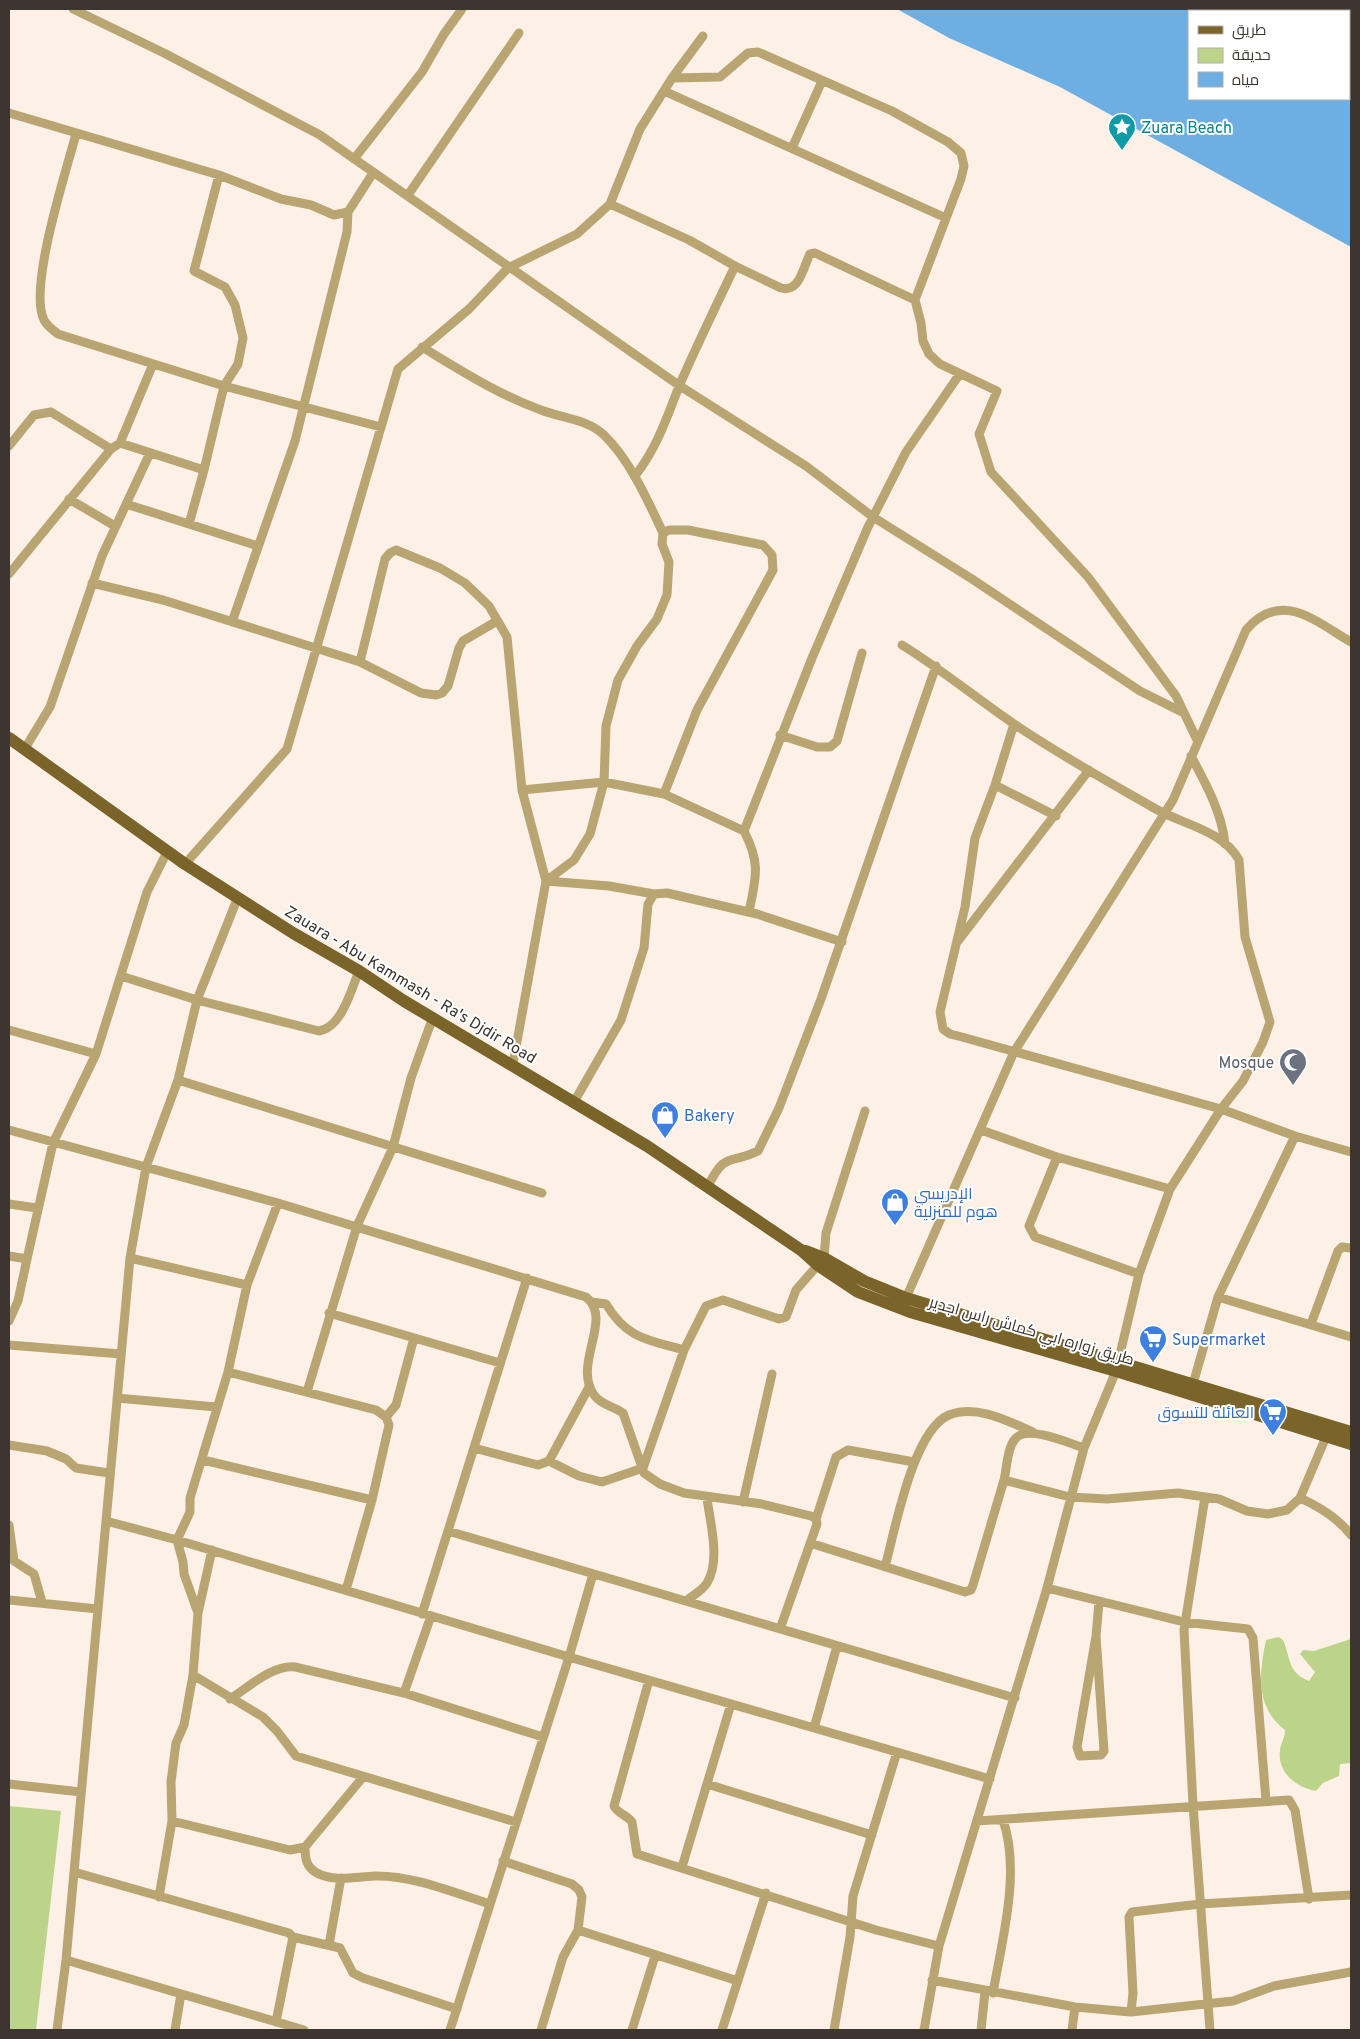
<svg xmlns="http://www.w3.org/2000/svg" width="1360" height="2039" font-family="Overpass,Cairo,sans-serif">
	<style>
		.green { fill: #bcd38a }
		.water { fill: #6eafe3; fill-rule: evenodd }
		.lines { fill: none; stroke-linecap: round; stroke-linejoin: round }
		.street { stroke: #b9a572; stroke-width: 9 }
		.primary { stroke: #7b642a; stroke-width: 12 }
		.labels { text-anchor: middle; stroke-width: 4; stroke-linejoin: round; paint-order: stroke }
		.culture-label { font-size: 16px; fill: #0d838f; stroke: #fff; text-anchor: start }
		.street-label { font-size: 16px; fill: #3d352f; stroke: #fff }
		.worship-label { font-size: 16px; fill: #5b616d; stroke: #fff; text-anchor: end }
		.shop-label { font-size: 16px; fill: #366cbe; stroke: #fff; text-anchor: start }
	</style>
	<rect width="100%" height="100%" fill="#fdf1e7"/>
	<path class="green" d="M1279 1637 1283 1640C1291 1658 1287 1672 1309 1681L1315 1672 1300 1654 1303 1650 1314 1651 1351 1639V1763L1340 1764 1339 1776 1323 1783 1316 1791C1295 1787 1277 1772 1280 1750 1281 1742 1285 1738 1285 1730 1255 1707 1259 1673 1266 1640Z
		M9 1806 61 1811 36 2030H9Z"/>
	<path class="water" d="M897 9H1351V247L1060 87 949 38ZM1189 11H1349V99H1189Z"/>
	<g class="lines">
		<path class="street" d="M73 9 164 53 320 135 680 386 806 466 873 517 972 579 1140 691 1184 713
			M672 78 720 77 748 53 758 52 892 111 948 142 961 153 964 166 961 179 915 300 921 323 923 341 929 354 940 364 997 391 979 434 991 472 1088 577 1176 696 1198 742
			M664 91 946 218
			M9 113 219 175 281 199 311 205 334 215 348 212 373 173
			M76 134C66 172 28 288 44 320 47 326 53 330 58 334L224 386 381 427
			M792 148 822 81
			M354 159 422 72 444 34 462 9
			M408 195 519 33
			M610 204 689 240 735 266 781 288C800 293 803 267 810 254L815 253 915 300
			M422 347C460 370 499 395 541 410 561 418 587 419 604 435 630 460 648 501 663 533L662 544 669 562 667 595 657 619 637 646 618 680 606 726 604 782 590 834 574 860 546 881 609 886 654 894 667 893 757 914 842 942
			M120 443 204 470 224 386 238 364 243 338 235 305 225 287 194 271 219 175
			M9 446 34 415 51 412 111 449
			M635 476C658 446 666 419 680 384 697 345 716 306 735 266
			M69 499 115 526
			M126 504 258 546
			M189 524 204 470
			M663 533 669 530H688L763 545 772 555 773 570 697 710 664 794
			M9 574 111 449 120 443 153 364
			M92 583 163 600 360 662 421 693 436 695 442 693 448 686 459 648 463 641 497 621
			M232 622 295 441 347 232 348 212
			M902 645C941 669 976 698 1014 724 1058 754 1107 781 1154 808 1181 824 1223 830 1239 860L1245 937 1270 1022 1263 1042 1243 1081 1221 1109 1170 1189 1139 1274 1116 1371 1084 1448 1047 1588 939 1946 924 2030
			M360 662 385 559 390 553 396 550 440 568 465 583 489 606 507 637 522 790 546 881 513 1064
			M1014 724 995 785 975 838 965 907 940 1012 943 1029 950 1034 962 1037 1221 1109 1295 1136 1351 1152
			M780 735 817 747H830L837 741 862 653
			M24 750 50 707 102 556 150 453
			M1191 756C1206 784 1222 813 1225 844
			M995 785 1056 816
			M522 790 604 782 664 794 744 831 812 658 868 527 906 452 959 375
			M744 831C761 864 756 877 749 912
			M185 864 287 749 398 369 469 309 508 268 577 234 610 204 640 129 672 78 703 36
			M958 941 1089 770
			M121 976 197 1000 319 1031C342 1027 351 990 359 971
			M9 1030 96 1054
			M178 1080 542 1193
			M574 1102 621 1020 644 948 648 904 654 894
			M9 1130 278 1203 586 1297C614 1319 572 1364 594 1395 601 1405 614 1406 623 1413L644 1473 660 1484 684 1493 762 1504 811 1516 816 1519 817 1524 780 1629
			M981 1130 1057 1157 1170 1189
			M1057 1157 1029 1226 1035 1237 1139 1274
			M708 1186C726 1150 730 1165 758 1151L779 1108 821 999 936 666
			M9 1204 37 1208
			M9 1256 27 1259 53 1143 96 1054 147 892 167 852
			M130 1258 247 1285 278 1203
			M1218 1297 1351 1337
			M906 1298 1014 1052 1173 800 1246 630C1281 589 1315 621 1351 642
			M592 1302 606 1304C627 1339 648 1340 684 1350
			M329 1313 500 1363
			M9 1321 18 1301 27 1259
			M1311 1324 1338 1251 1342 1247 1351 1248
			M9 1345 121 1354
			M228 1372 376 1410 386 1417 389 1425 372 1500
			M1193 1384 1218 1297 1295 1136
			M307 1392 357 1226 393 1147 411 1078 433 1017
			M117 1398 216 1407
			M386 1417 396 1405 414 1338
			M9 1445 47 1451 66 1459 76 1468 109 1473
			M474 1448 538 1465 549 1461 589 1387
			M203 1460 372 1500 346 1590
			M549 1461 579 1476 602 1482 643 1468
			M643 1468 684 1350 706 1306 723 1300 779 1319 786 1317 796 1290 824 1258 826 1233 865 1111
			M1004 1480C1007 1468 1007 1447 1016 1438 1028 1425 1069 1443 1084 1448
			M1205 1497 1184 1630 1193 1805 1210 2030
			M1300 1498C1320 1507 1338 1518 1351 1535
			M743 1502 772 1374
			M816 1519 836 1457 848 1450 914 1462
			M106 1521 177 1540 569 1657 990 1779
			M9 1525 14 1561 34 1574 42 1602
			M448 1531 1015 1698
			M810 1543 965 1592 971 1590 973 1585 1004 1480 1070 1497 1107 1499 1178 1493 1219 1499 1247 1511 1268 1514 1287 1510 1300 1498 1326 1437
			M885 1567C895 1530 913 1430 949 1415 976 1404 1008 1421 1033 1432
			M1047 1588 1184 1622 1248 1629 1253 1638 1266 1801
			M9 1600 98 1609
			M686 1601C692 1596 703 1590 707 1583 721 1560 710 1523 707 1498
			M198 1613 212 1550
			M422 1614 527 1278
			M1096 1636 1104 1751 1101 1755 1080 1756 1077 1747 1096 1636 1099 1602
			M193 1675 263 1717 277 1731 296 1756 516 1822
			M649 1680 614 1806C618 1814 627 1815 632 1822L637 1854 876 1930 939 1946
			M404 1693 431 1616
			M230 1699C249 1687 273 1664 296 1667L404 1693 543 1737
			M814 1728 837 1646
			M9 1784 81 1792
			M707 1784 872 1835
			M172 1821 290 1850 305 1847 363 1777
			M977 1821 1289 1800 1295 1810 1309 1899
			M305 1847C305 1858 306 1867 317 1873 333 1882 356 1877 374 1876 413 1875 454 1893 490 1904
			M503 1861 572 1884 579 1890 582 1897 578 1930 563 1957 541 2030
			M682 1867 731 1704
			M74 1872 289 1933 293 1937 340 1948 353 1973 363 1978 457 2009
			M159 1897 172 1821 171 1782 176 1743 184 1725 193 1675 198 1613 184 1574 183 1562 177 1540 190 1512V1498L228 1372 247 1285
			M578 1930 738 1981
			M329 1945 341 1878
			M66 1960 304 2030
			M932 1980 1075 2007 1131 2012 1233 2001 1274 1986 1351 1972
			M993 1993C1002 1940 1021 1872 1003 1820
			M1131 2012 1133 1993 1129 1917 1132 1912 1200 1904 1351 1895
			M276 2022 293 1937
			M57 2030 66 1960 130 1258 146 1167 178 1080 197 1000 238 897
			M175 2030 181 1994
			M450 2030 569 1657 593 1574
			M632 2030 655 1956
			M722 2030 766 1893
			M834 2030 850 1937 853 1896 897 1752
			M981 2030 985 1992
			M1072 2030 1075 2007"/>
		<path class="primary" d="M9 738 185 864 293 933 359 971 404 1001 647 1146 801 1250 819 1266 858 1292 910 1312 1116 1371 1351 1444
			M806 1251 824 1258 864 1281 906 1298 1351 1432"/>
	</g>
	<defs>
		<g id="sight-pin" transform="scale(1.4375)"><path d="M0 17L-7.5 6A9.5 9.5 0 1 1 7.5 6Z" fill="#0f9aa8" stroke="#fff"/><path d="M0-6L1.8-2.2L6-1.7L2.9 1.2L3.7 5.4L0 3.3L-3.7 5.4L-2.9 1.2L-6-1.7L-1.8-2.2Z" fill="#fff"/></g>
		<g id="mosque-pin" transform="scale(1.4375)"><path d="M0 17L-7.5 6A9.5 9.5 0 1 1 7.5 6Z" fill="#6b7280" stroke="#fff"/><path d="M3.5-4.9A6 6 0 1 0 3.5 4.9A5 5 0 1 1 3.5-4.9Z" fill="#fff"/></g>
		<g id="shop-pin" transform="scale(1.4375)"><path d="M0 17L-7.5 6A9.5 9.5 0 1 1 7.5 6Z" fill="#3f7fe0" stroke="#fff"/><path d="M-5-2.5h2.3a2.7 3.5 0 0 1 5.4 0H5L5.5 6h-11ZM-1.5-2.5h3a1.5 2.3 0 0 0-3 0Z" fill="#fff"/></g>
		<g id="supermarket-pin" transform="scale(1.4375)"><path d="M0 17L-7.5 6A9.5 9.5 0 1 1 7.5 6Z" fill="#3f7fe0" stroke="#fff"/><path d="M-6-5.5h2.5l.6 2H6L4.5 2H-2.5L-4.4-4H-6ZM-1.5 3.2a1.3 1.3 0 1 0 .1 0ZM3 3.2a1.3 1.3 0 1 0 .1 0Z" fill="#fff"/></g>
	</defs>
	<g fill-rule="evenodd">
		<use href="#sight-pin" x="1122" y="127"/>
		<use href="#mosque-pin" x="1293" y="1062"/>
		<use href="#shop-pin" x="665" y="1115"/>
		<use href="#shop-pin" x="895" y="1202"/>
		<use href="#supermarket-pin" x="1153" y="1339"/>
		<use href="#supermarket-pin" x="1273" y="1412"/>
	</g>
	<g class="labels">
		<g class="culture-label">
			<text x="1141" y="133">Zuara Beach</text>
		</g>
		<g class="street-label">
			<text transform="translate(411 984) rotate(31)" y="6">Zauara - Abu Kammash - Ra's Djdir Road</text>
			<text transform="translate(1032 1330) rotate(16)" y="6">طريق زواره ابي كماش راس اجدير</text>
		</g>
		<g class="worship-label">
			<text x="1274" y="1068">Mosque</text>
		</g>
		<g class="shop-label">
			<text x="684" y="1121">Bakery</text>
			<text x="914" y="1199">الإدريسي<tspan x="914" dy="18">هوم للمنزلية</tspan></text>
			<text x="1172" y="1345">Supermarket</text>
			<text x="1254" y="1418" text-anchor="end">العائلة للتسوق</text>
		</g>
	</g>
	<rect width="1360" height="2039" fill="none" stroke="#3d352f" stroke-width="20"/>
	<rect x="1188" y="10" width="162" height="90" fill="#ffffff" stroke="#b1aeac"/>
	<rect x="1198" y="26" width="25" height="8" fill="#7b642a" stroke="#b1aeac"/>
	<text x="1232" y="35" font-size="15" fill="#3d352f">طريق</text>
	<rect x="1198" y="48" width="25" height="15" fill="#bcd38a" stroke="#b1aeac"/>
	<text x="1232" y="60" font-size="15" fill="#3d352f">حديقة</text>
	<rect x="1198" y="72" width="25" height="15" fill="#6eafe3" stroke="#b1aeac"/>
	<text x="1232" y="85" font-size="15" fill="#3d352f">مياه</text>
</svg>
